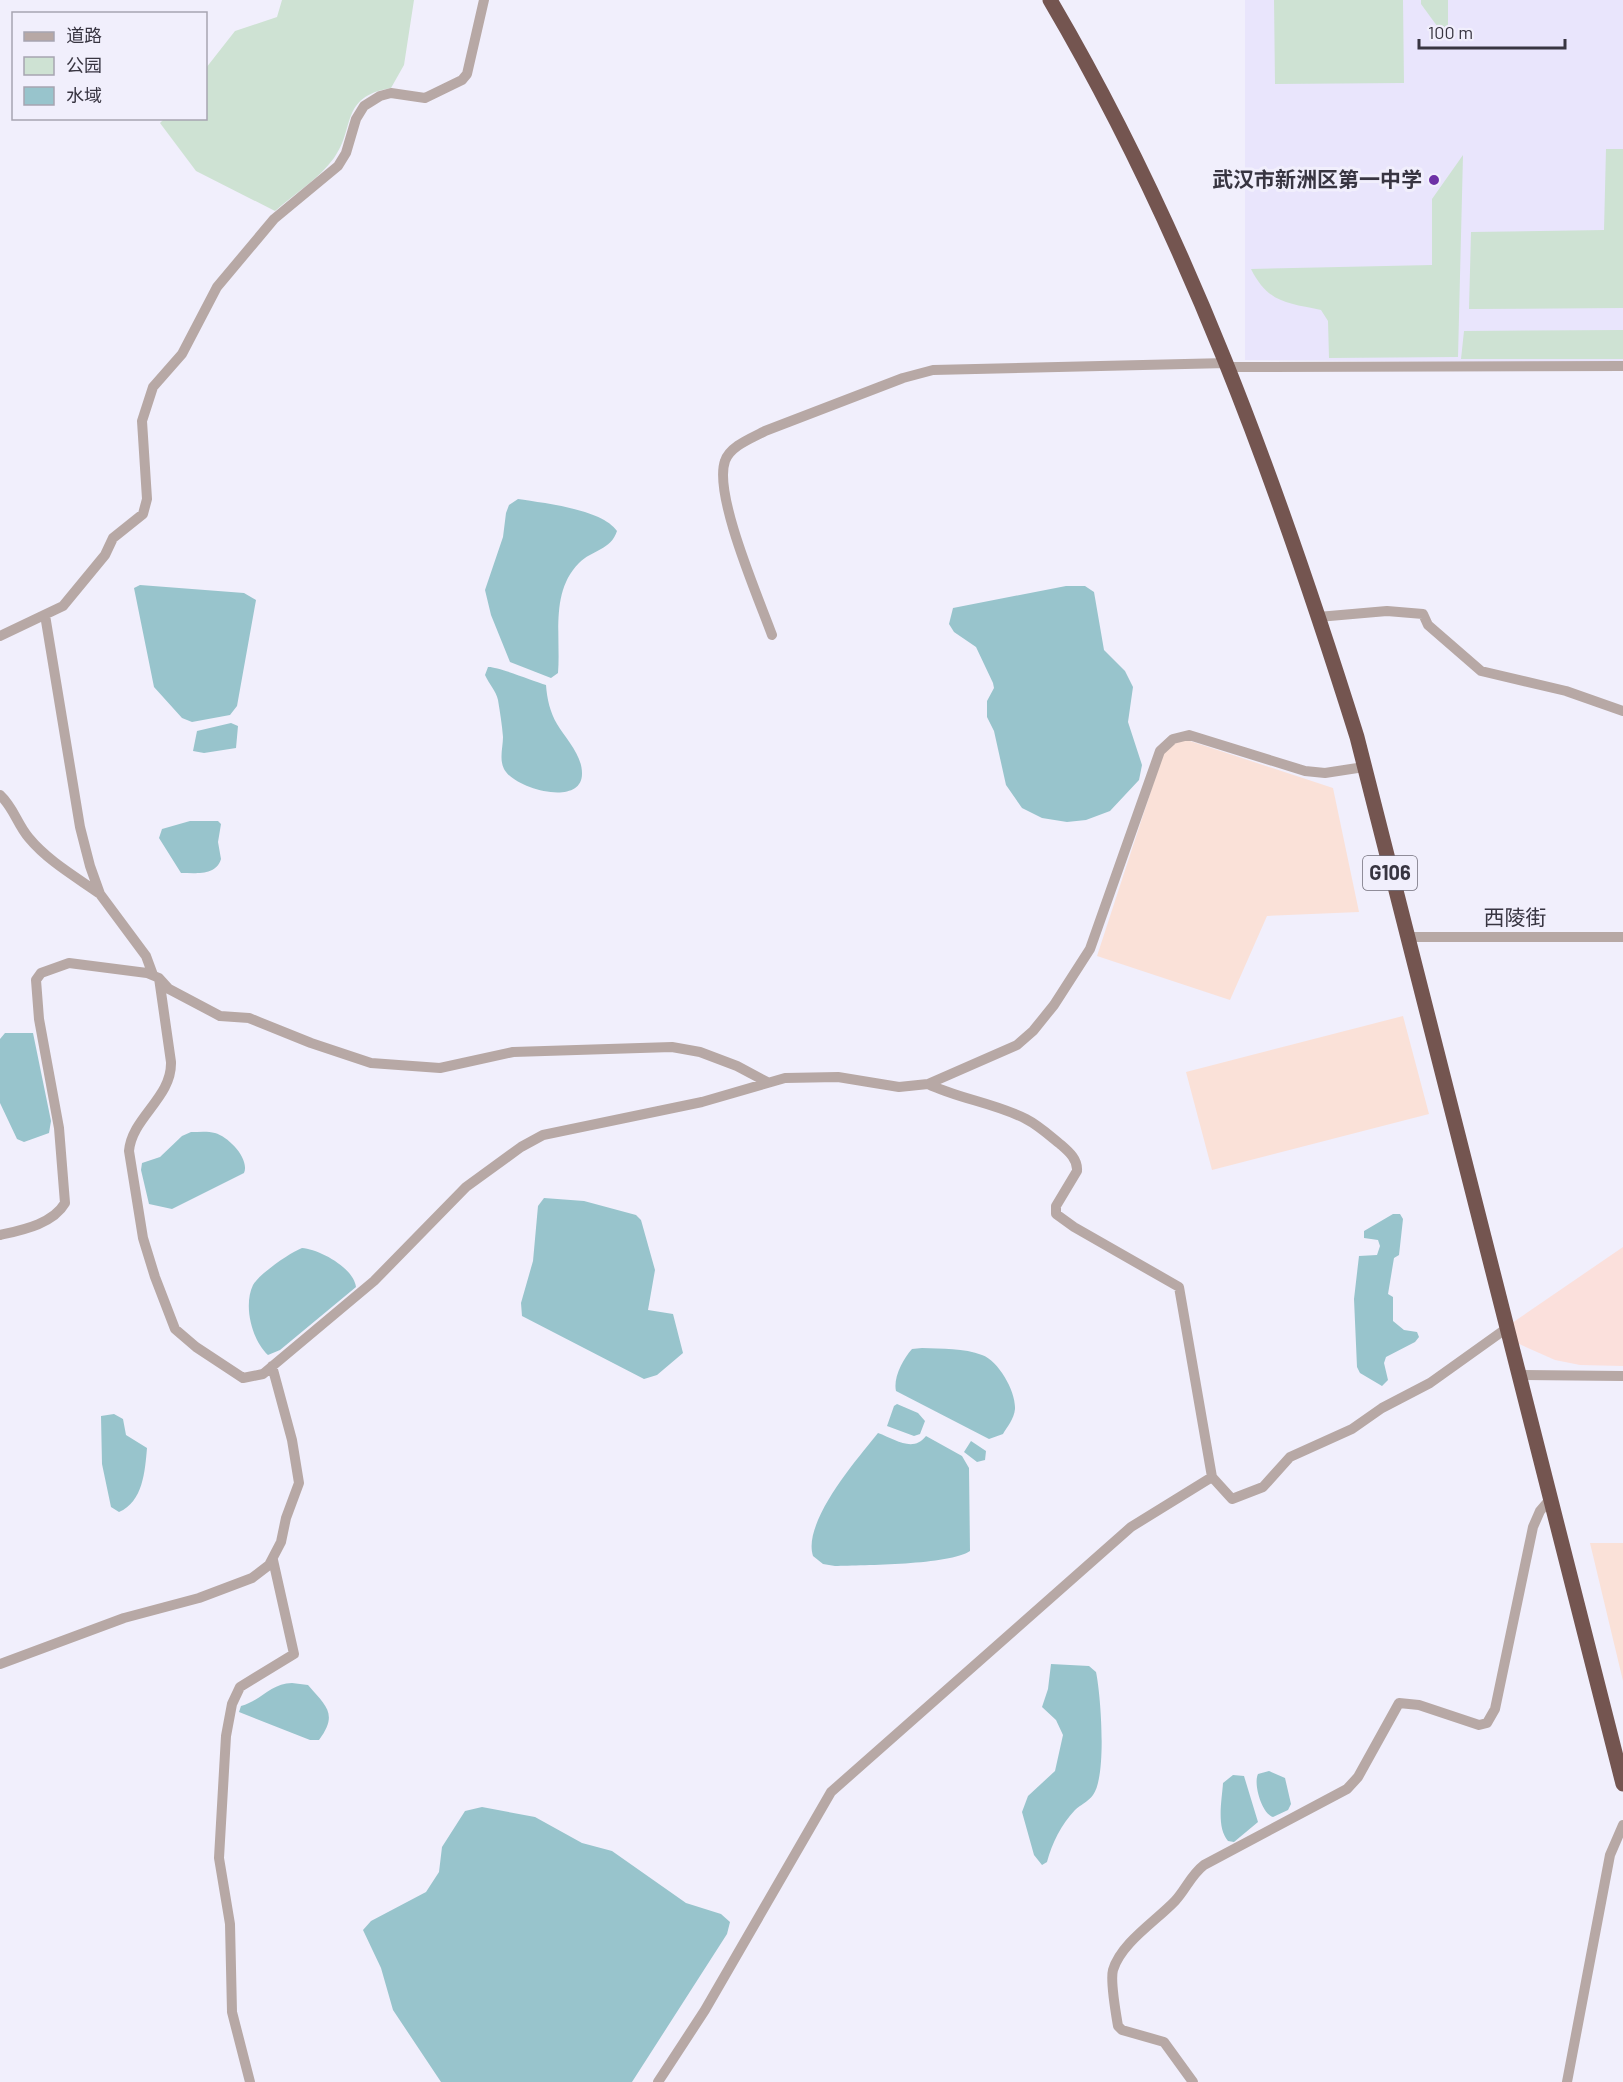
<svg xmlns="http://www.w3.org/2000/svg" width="1623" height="2082" font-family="Barlow,'Noto Sans SC',sans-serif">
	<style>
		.commercial { fill: #fbe0dc }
		.industrial { fill: #fae1d8 }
		.built { fill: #e9e5fc }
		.green { fill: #cee2d3 }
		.water { fill: #98c4cc }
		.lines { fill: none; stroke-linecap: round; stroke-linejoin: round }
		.minor { stroke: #b7a8a5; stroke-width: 10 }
		.highway { stroke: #745550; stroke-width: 15 }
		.poi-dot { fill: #6d31a6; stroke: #f1effc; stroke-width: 2 }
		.labels { text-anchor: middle; stroke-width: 6; stroke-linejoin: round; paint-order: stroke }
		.shield { fill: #f1effc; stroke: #706d79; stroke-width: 1.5 }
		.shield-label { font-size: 20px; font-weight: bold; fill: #383541 }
		.poi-label { font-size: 21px; font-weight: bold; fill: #383541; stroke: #f1effc; text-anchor: end }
		.street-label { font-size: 21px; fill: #383541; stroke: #f1effc }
	</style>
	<rect width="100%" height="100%" fill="#f1effc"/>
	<path class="commercial" d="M1623 1247V1366L1580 1365 1555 1360 1517 1343 1512 1323Z"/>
	<path class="industrial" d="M1184 739 1333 788 1359 912 1267 916 1230 1000 1097 956 1165 748Z
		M1403 1016 1429 1114 1212 1170 1186 1072Z
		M1590 1543H1623V1681Z"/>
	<path class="built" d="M1245 0H1623V363L1245 360Z"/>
	<path class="green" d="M282 0H414L404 65 391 88C339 97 356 128 334 158 319 179 294 194 275 211L196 171 160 123 164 119 206 118V68L235 31 277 17Z
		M1274 0H1403L1404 83 1275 84Z
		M1421 0H1448V41L1421 4Z
		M1606 149H1623V308L1469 309 1471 232 1604 230Z
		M1463 155 1458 357 1329 358 1328 321 1321 310C1287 303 1268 303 1251 269L1432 265V199Z
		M1623 330V359H1461L1464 331Z"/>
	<path class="water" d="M518 499C543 503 602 509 617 531 611 550 592 550 579 563 550 592 561 637 558 673L551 678 510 662 491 615 485 590 503 537 506 513 509 505Z
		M140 585 244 593 256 600 237 706 230 715 192 722 182 718 154 687 134 588Z
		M1066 586H1085L1094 592 1104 650 1125 671 1133 687 1128 722 1142 765 1139 780 1110 811 1086 820 1067 822 1042 818 1022 808 1006 785 994 731 987 717V701L994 688 993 683 976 647 954 632 949 624 953 608Z
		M488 667C496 666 533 681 546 685 547 699 550 712 557 724 566 739 582 755 582 773 583 808 514 789 504 769 499 759 503 747 503 737 502 725 500 712 498 700 496 691 489 684 485 675Z
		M231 723 238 726 236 748 204 753 193 751 197 731Z
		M190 821H218L221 824 218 842 221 859C216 876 196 873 181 873L159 838 162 829Z
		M5 1033H33L51 1121 49 1133 24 1142 17 1139 0 1103V1039Z
		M191 1132C199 1132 208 1131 215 1133 229 1137 250 1159 244 1173L172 1209 149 1204 141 1170 142 1163 160 1157 182 1136Z
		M544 1198 584 1201 636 1215 641 1220 655 1270 648 1310 673 1314 683 1353 657 1375 644 1379 522 1316 521 1303 533 1261 538 1206Z
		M1393 1214H1400L1403 1219 1399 1255 1394 1258 1388 1294 1393 1297V1321L1404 1330 1417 1332 1419 1337 1415 1342 1386 1357 1384 1363 1388 1380 1382 1386 1360 1373 1357 1367 1354 1299 1359 1256 1377 1255 1380 1246 1378 1240 1364 1238V1231Z
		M302 1248C319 1249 354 1268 356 1287L280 1350 268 1355C252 1340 243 1306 253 1285 259 1274 291 1252 302 1248Z
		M922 1348C942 1349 964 1348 982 1355 999 1361 1016 1392 1015 1409 1014 1419 1007 1427 1003 1434L989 1439 896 1391C893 1378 903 1359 912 1349Z
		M897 1404 918 1413 925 1421 920 1434 914 1436 887 1426 894 1406Z
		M114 1414 123 1419 126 1435 147 1448C145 1471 143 1502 119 1512L111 1507 102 1464 101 1416Z
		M878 1433C895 1439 913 1453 926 1436L962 1456 969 1468 970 1551C950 1565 863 1565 835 1566L823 1564 813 1556C802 1522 858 1458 878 1433Z
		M971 1441 986 1451 985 1460 977 1462 964 1452Z
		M1051 1664 1089 1666 1096 1672C1101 1696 1107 1776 1093 1795 1088 1802 1080 1805 1075 1810 1061 1825 1052 1843 1047 1862L1042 1865 1034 1855 1022 1812 1028 1796 1055 1771 1063 1735 1056 1720 1042 1707 1048 1689Z
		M292 1683 308 1685C327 1707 338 1714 319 1740H310L239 1712 241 1706C261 1701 271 1683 292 1683Z
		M1269 1771 1285 1778 1291 1804 1288 1810 1273 1817C1262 1814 1253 1784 1258 1774Z
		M1233 1775 1244 1776 1258 1822 1234 1842 1228 1841C1216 1827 1222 1800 1223 1783Z
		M482 1807 535 1817 582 1843 612 1851 686 1903 721 1914 730 1922 727 1934 632 2082H441L393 2010 381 1968 363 1930 371 1921 426 1892 439 1872 442 1847 465 1811Z"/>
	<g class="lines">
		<path class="minor" d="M1229 367 1623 366
			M45 615 80 827 90 866 100 894 146 956 153 975
			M1318 617 1387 611 1423 614 1428 625 1481 671 1566 691 1623 711
			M772 635C759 599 713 494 725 461 730 446 752 438 765 431L903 378 933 370 1227 363
			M0 636 63 606 105 555 113 538 143 514 147 499 142 421 153 387 182 354 217 287 274 219 338 166 346 153 356 119 364 106 380 96 391 93 425 98 462 80 467 74 484 0
			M0 795C14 808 17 824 29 838 48 861 76 877 100 894
			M1406 937H1623
			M159 978 171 1062C172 1098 132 1117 129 1151L143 1238 155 1277 175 1329 196 1347 243 1378 263 1374 374 1281 466 1187 521 1147 543 1135 702 1102 785 1078 838 1077 899 1087 928 1084 1017 1045 1033 1031 1054 1005 1090 949 1160 751 1173 739 1189 735 1305 771 1325 773 1364 767
			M928 1084C959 1099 995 1103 1026 1119 1038 1125 1049 1135 1060 1144 1068 1151 1078 1159 1077 1171L1056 1206V1214L1074 1227 1179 1287 1212 1477 1232 1499 1263 1487 1290 1457 1352 1429 1382 1408 1430 1383 1507 1328
			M0 1235C22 1230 53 1224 65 1203L59 1128 39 1019 36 980 41 973 69 963 147 973 159 978 169 989 220 1016 249 1018 311 1043 371 1063 440 1068 513 1052 672 1047 700 1052 737 1066 767 1082
			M1520 1375 1623 1376
			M0 1664 124 1618 199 1598 252 1578 269 1565 281 1542 286 1518 299 1483 292 1440 272 1366
			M250 2082 232 2012 230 1924 219 1858 226 1736 232 1704 240 1687 294 1654 273 1560
			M658 2082 705 2010 831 1792 1131 1527 1212 1477
			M1193 2082 1164 2042 1122 2030 1118 2026C1116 2014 1110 1981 1113 1970 1121 1943 1156 1921 1175 1901 1186 1889 1191 1875 1204 1865L1347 1789 1358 1777 1399 1703 1419 1705 1479 1725 1487 1723 1495 1709 1533 1527 1540 1511 1552 1497
			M1567 2082 1610 1855 1623 1825"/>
		<path class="highway" d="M1050 0C1186 231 1277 482 1357 737L1623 1784"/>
	</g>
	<circle class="poi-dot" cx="1434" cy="180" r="6"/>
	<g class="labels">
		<rect class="shield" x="1363" y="856" width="54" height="34" rx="4.5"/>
		<g class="shield-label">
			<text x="1390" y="880">G106</text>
		</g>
		<g class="poi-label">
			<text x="1422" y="187">武汉市新洲区第一中学</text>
		</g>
		<g class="street-label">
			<text x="1515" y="925">西陵街</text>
		</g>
	</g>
	<rect x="12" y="12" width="195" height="108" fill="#f1effc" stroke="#a7a5b1" stroke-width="1.5"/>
	<rect x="24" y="32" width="30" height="9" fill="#b7a8a5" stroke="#a7a5b1" stroke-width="1.5"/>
	<text x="66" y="42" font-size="18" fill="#383541">道路</text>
	<rect x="24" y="57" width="30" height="18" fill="#cee2d3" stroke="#a7a5b1" stroke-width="1.5"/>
	<text x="66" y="72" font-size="18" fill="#383541">公园</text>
	<rect x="24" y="87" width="30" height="18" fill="#98c4cc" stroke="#a7a5b1" stroke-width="1.5"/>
	<text x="66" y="102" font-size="18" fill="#383541">水域</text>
	<path d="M1419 39v9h146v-9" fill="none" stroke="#383541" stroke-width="3"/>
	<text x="1428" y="39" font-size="18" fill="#383541" stroke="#f1effc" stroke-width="4.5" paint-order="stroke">100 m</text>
</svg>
